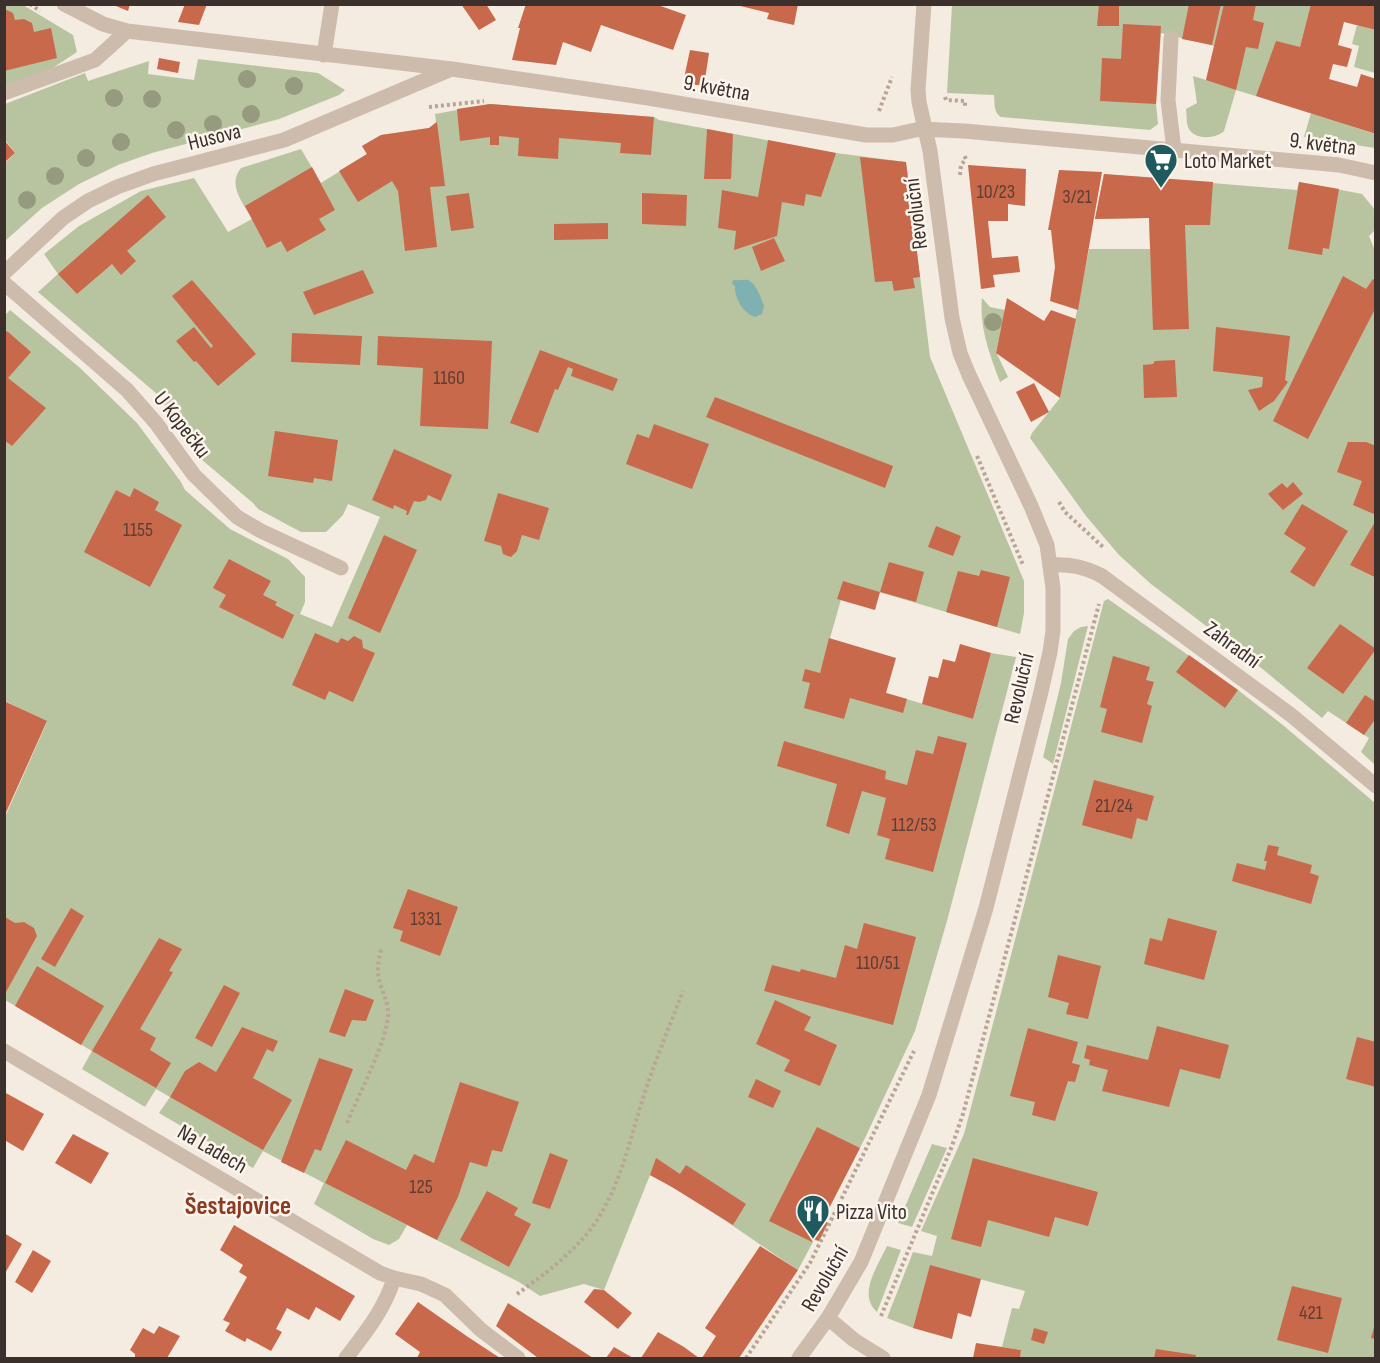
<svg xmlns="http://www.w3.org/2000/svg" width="1380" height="1363" font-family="'Sofia Sans Condensed',sans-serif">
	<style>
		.green { fill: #b8c4a0 }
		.water { fill: #7fb0b2 }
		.building { fill: #c8694b }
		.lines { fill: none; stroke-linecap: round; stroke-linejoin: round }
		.path { stroke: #b9a596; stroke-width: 4; stroke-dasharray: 3 3; stroke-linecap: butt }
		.service { stroke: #cdbbac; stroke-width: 15 }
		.minor { stroke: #cdbbac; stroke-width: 15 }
		.tertiary { stroke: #cdbbac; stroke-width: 15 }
		.tree { fill: #969b7f }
		.labels { text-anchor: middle; stroke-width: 5; stroke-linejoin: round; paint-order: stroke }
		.number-label { font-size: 20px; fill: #5e3e33 }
		.street-label { font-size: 22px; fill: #3b302b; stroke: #fbf5ee }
		.poi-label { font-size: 22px; fill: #3b302b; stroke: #fbf5ee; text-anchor: start }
		.quarter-label { font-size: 26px; font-weight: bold; fill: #8c3b22; stroke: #fbf5ee }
	</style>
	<rect width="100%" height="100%" fill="#f4ebe1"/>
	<path class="green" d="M5 5H23L73 35 77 52 51 69 5 87Z
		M952 5H1311L1285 105 1236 90 1224 131C1216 139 1195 140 1189 129 1186 124 1187 115 1186 109L1197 103 1193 76 1206 80 1214 46 1161 33 1156 104 1158 124 1150 130 1001 117C993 112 995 104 994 95L947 93Z
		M1357 25 1375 30V73L1354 67 1359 46 1352 44Z
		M198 59 318 73 345 90 339 95 279 119 152 153 118 165 79 184 42 208 5 241V163L15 153 5 140V104L85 73 88 81 149 61 148 74 194 80Z
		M490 104 654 117 659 120 836 153 906 162 930 357 1024 581V613L1020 634 846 582 820 673 973 719 991 653 1016 657 947 921 915 1031 865 1138 823 1220 828 1223 819 1241 814 1240 798 1270C749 1238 702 1202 650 1175L604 1290 584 1284 540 1296 519 1282 407 1225 399 1239 389 1245 373 1239 314 1204 324 1183 263 1151 253 1168 159 1113 170 1097 156 1089 145 1107 82 1069 92 1051 5 1000V817L47 722 5 701 4 316 10 310 79 367 137 423 181 482 185 490 230 529 288 559 305 577V602L300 614 332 627 380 517 348 504 343 515 326 532H301L258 509 253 503 201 459 157 394 38 292 58 274 44 254 79 226 141 191 194 178 228 232 252 219C243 203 227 185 241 168L301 149 321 183 367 154 362 146 381 135 429 128 436 122 435 114Z
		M1311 113 1375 134V148L1304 137Z
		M1104 174 1297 190 1299 182 1362 194 1376 211 1375 230 1369 236 1376 253V520L1351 565 1375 578V765L1361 752 1369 738 1328 711 1322 718 1260 667 1151 584 1119 555 1086 516 1030 438 1032 433 1060 398 1089 249H1150L1149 218 1095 219Z
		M982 298 990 307 1005 310 996 352 1008 377 1000 382C990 355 979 327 982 298Z
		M1108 599 1238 690 1284 726 1375 803V1358H1020L1021 1350 1002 1347 1012 1308 1019 1309 1025 1291 930 1266 913 1328 887 1318 913 1252 932 1256 937 1236 921 1231 964 1134 1104 601Z
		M1088 626 1053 764 1043 757 1061 683 1068 639 1074 631 1081 627Z
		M932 1144 947 1148 912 1227 898 1223Z
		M887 1246 901 1250 877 1312C857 1294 878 1266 887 1246Z"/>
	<path class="water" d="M733 280C739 281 743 279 748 280 756 283 761 298 764 306L762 314 755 317C744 314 734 298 735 286L732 284Z"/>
	<path class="building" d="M111 4H130L128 11Z
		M185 4H207L199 25 178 22Z
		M461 4H486L496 20 479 30Z
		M526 4H655L686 15 673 50 601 25 591 52 563 42 556 65 512 60 520 28H518Z
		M732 4H798L794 25 767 19 769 13Z
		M1099 4H1119V26H1097Z
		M1189 4H1221L1212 45 1182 39Z
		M1224 4H1256L1253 20 1264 23 1258 49 1246 47 1236 90 1206 80Z
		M1311 4H1376V30L1344 22 1338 45 1352 49 1347 67 1333 64 1329 79 1357 87 1361 74 1376 79V134L1256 96 1276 41 1300 47Z
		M7 10 13 13 15 20 24 19 32 23 34 32 51 28 57 58 4 71V11Z
		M1123 24 1161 26 1156 104 1100 101 1102 58 1121 59Z
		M690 50 709 53 704 86 683 83Z
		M159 58 180 62 178 73 157 69Z
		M490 104 654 117 651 155 620 153 621 143 559 138 558 159 518 156 519 138 499 136V145H490V137L460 141 457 109Z
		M437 122 445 186 430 187 437 247 405 251 398 191 392 181 358 202 339 171 367 154 362 146 381 135 429 128Z
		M707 129 733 134 731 179H704Z
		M4 140 15 153 4 163Z
		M768 140 836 153 821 197 806 194 804 206 782 202 777 236 734 250 736 231 718 228 722 190 758 197Z
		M860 157 906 162 920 277 913 278 915 288 894 291 892 281 875 282Z
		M968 165 1026 169 1025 206 1008 204V221H988L992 258 1018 256 1020 272 993 275 995 287 981 289Z
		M312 167 335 210 319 219 326 230 287 252 281 241 267 248 245 206Z
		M1059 170 1102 172 1078 310 1050 301 1055 267 1051 230H1048Z
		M1104 174 1213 182 1210 225H1185L1189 329 1153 330 1149 218 1095 219Z
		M1299 182 1339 189 1329 249 1323 248 1322 255 1288 249Z
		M469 193 474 228 451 231 446 196Z
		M642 193 687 195 686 226 642 224Z
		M148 195 166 217 127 251 136 261 121 275 112 264 77 294 58 274Z
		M608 223V239L554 240V224Z
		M774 238 785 261 761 271 752 247Z
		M363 270 374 293 314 315 303 292Z
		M1343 276 1366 289 1373 279 1376 280V307L1308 439 1273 421Z
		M192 280 256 354 218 386 196 361 194 362 176 341 194 327 211 348 213 346 172 296Z
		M1007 298 1044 321 1051 310 1076 319 1060 398 996 353Z
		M1216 327 1290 336 1285 380 1288 382 1274 401 1259 411 1248 390 1262 387 1263 377 1213 371Z
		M7 331 31 352 8 378 46 408 12 446 4 440V334Z
		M292 333 362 336 360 365 291 362Z
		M378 336 492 341 488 429 420 426 423 368 377 365Z
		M540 350 618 379 613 391 571 376 573 369 568 367 558 390 555 389 538 433 510 423Z
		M1175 360 1177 397 1144 398 1143 365 1153 364 1155 361Z
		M1034 383 1049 412 1031 422 1016 392Z
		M715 397 893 466 885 488 706 417Z
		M654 424 709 444 692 489 626 464 637 434 649 438Z
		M275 431 338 440 332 481 314 478 313 483 268 476Z
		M1348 442H1366L1376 446V515L1353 505 1362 481 1337 472Z
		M394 449 452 475 441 501 428 495 426 500 419 502 414 501 408 515H406L407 511 394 505 393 509 372 500Z
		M1293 482 1303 494 1283 510 1268 494 1282 483 1287 488Z
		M134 488 159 502 155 510 182 525 150 587 84 552 116 490 130 497Z
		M498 493 549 508 539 540 522 535 517 551 511 557 503 554 501 546 484 541Z
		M1302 504 1348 531 1314 587 1290 572 1306 548 1284 534Z
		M1376 520V578L1350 565Z
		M936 526 961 536 953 556 928 547Z
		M384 535 417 550 380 633 348 618Z
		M229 559 271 581 263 595 277 602 275 605 294 615 283 639 219 607 226 595 213 588Z
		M889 562 924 572 916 602 880 592Z
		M981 570 1010 577 997 627 946 612 958 571 979 576Z
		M843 581 880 592 875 610 837 599Z
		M1340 624 1376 649 1343 694 1307 668Z
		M315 633 338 643 341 638 348 641 354 636 362 640 363 648 375 653 353 702 329 691 325 700 292 685Z
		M829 638 896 658 886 693 907 699 903 713 850 698 844 719 804 708 810 683 802 681 805 669 820 673Z
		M960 644 991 653 973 719 922 704 929 676 938 678 943 659 955 662Z
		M1189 655 1238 690 1225 708 1176 672Z
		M1113 656 1150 667 1146 680 1154 682 1147 704 1152 706 1142 743 1101 732 1107 709 1100 707Z
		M1365 695 1376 702V718L1364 735 1346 723Z
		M4 701 47 721 4 817Z
		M938 736 967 743 933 872 885 859 890 839 877 835 886 798 862 791 849 834 826 826 837 784 777 766 784 741 886 771 885 779 907 785 916 750 933 754Z
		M1094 780 1154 796 1147 821 1137 818 1132 839 1082 825Z
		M1268 845 1279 847 1277 855 1312 865 1310 873 1319 876 1311 904 1232 881 1237 863 1265 870 1267 861H1264Z
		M408 889 458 907 440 956 400 941 403 931 393 928Z
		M71 908 84 916 55 967 41 959Z
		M5 917 15 923 24 922 34 928 37 936 6 992 5 991Z
		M1168 918 1217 931 1204 980 1144 964 1150 938 1162 941Z
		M864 923 916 937 893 1025 764 991 772 965 800 972 801 969 836 978 845 945 857 949Z
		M159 938 182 949 169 971 173 972 140 1029 156 1038 150 1050 171 1063 156 1088 92 1051Z
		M1058 955 1101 966 1088 1019 1066 1014 1069 1003 1048 997Z
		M37 966 104 1006 81 1045 15 1006Z
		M224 985 240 993 212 1047 195 1038Z
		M345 989 374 1000 366 1021 352 1020 345 1037 329 1032Z
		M775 1000 811 1017 804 1030 837 1045 820 1086 784 1071 790 1060 756 1044Z
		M1157 1026 1229 1045 1220 1079 1180 1069 1169 1107 1102 1091 1108 1070 1089 1065 1090 1060 1084 1058 1087 1045 1148 1060Z
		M242 1027 278 1041 273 1052 267 1049 253 1078 292 1100 263 1150 170 1097 185 1071 199 1062 216 1072Z
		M1028 1028 1078 1042 1072 1063 1080 1065 1075 1082 1068 1081 1055 1121 1032 1115 1035 1102 1010 1096Z
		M1357 1037 1376 1042V1087L1346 1079Z
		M319 1058 353 1069 321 1151 315 1149 304 1173 281 1162Z
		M756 1079 781 1091 773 1108 748 1097Z
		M460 1082 519 1102 502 1152 492 1150 487 1167 470 1162 458 1197 437 1240 325 1183 346 1140 406 1170 414 1154 434 1163Z
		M4 1092 44 1114 23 1151 6 1141 4 1145Z
		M817 1127 860 1148 823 1220 828 1223 819 1241 814 1239 812 1242 769 1221Z
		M73 1134 109 1153 91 1184 55 1163Z
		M550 1153 568 1160 550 1209 532 1203Z
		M656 1158 680 1174 686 1165 746 1204 733 1225 672 1187 650 1175Z
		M973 1158 1098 1192 1088 1226 1055 1217 1049 1237 988 1220 981 1247 951 1239Z
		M487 1191 518 1208 514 1215 531 1224 509 1267 460 1240Z
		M234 1225 355 1296 340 1321 316 1307 309 1320 287 1308 276 1329 282 1332 271 1351 247 1338 245 1342 225 1331 230 1323 223 1320 247 1277 239 1272 243 1265 220 1250Z
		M4 1233 22 1244 4 1275Z
		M760 1246 798 1270 739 1358H702L716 1336 705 1328Z
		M33 1250 51 1261 32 1293 15 1282Z
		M930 1265 981 1279 971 1317 958 1313 952 1339 913 1328Z
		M1292 1286 1342 1298 1328 1353 1277 1340Z
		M594 1289 604 1290 632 1313 618 1329 584 1302Z
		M418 1302 468 1337 500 1358H417L420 1352 395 1334Z
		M508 1303 528 1316 593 1358H538L496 1326Z
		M1375 1324H1376V1339L1371 1338Z
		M159 1326 180 1336 167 1358H135V1354L130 1350 143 1328 154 1334Z
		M1034 1328 1048 1332 1044 1344 1031 1340Z
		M658 1332 684 1347 699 1358H641Z
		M976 1343 1021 1350 1020 1358H973Z
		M614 1347 633 1358H606Z
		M1156 1349 1196 1355 1195 1358H1154Z"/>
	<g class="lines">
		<path class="path" d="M30 4 40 11
			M945 97 946 100 965 101V108
			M429 107 484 101
			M879 111 892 77
			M960 175 961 165 966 159 964 155
			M977 456 1023 565
			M1059 502 1065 512 1104 548
			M347 1123C357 1098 389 1038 388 1013 388 1003 384 996 381 986 376 974 378 962 381 949
			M517 1294C545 1274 576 1251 595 1223 623 1181 631 1133 647 1086 658 1054 671 1022 683 991
			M881 1316 952 1146 963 1114 1099 604
			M746 1358 810 1263 914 1051"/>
		<path class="service" d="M1171 38 1168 100 1174 150"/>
		<path class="minor" d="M64 4 103 24 127 31 452 69 648 98 866 135H893L920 129 964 131 1339 165 1376 173
			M324 55 332 4
			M4 93 95 60 127 31
			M4 273 63 218 88 201 117 187 153 174 284 140 449 70
			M4 283 127 390 156 423 194 475 237 517 261 531 341 568
			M1051 565C1071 564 1085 567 1102 576L1291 715 1376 786
			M4 1051 380 1273 394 1278 421 1284 445 1295 481 1330 518 1358
			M828 1318 854 1340 883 1358
			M346 1358C365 1333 385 1309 394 1278"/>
		<path class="tertiary" d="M799 1358 828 1318 861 1262 929 1095 986 908 1040 696 1050 652 1053 631V588L1047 545 1031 506 969 375 960 353 952 318 930 151 919 102 918 90 924 4"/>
	</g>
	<g class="tree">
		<circle cx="247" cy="79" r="9"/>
		<circle cx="294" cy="86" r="9"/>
		<circle cx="114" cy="98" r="9"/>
		<circle cx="152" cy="99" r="9"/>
		<circle cx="251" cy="114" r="9"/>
		<circle cx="213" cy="124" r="9"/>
		<circle cx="176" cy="130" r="9"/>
		<circle cx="121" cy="142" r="9"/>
		<circle cx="86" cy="158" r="9"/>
		<circle cx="55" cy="176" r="9"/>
		<circle cx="27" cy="200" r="9"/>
		<circle cx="993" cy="322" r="9"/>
	</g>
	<defs>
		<g id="supermarket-pin" transform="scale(1.725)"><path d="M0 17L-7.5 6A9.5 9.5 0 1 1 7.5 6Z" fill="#1f5a5e" stroke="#fbf5ee"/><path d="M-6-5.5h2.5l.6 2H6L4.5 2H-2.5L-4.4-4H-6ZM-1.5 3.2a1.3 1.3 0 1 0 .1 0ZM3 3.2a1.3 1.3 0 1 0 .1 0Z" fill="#fff"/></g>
		<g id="restaurant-pin" transform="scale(1.725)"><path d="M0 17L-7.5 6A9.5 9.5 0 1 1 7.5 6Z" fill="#1f5a5e" stroke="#fbf5ee"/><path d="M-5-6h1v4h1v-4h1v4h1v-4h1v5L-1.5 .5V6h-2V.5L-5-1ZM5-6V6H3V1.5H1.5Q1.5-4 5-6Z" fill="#fff"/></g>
	</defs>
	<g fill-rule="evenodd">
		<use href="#supermarket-pin" x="1161" y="160"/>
		<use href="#restaurant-pin" x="813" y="1211"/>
	</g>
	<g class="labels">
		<g class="number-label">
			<text x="996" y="198">10/23</text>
			<text x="1077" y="203">3/21</text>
			<text x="449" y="384">1160</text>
			<text x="138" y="536">1155</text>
			<text x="1114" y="812">21/24</text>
			<text x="914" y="831">112/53</text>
			<text x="426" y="925">1331</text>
			<text x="878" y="969">110/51</text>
			<text x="421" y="1193">125</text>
			<text x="1311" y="1319">421</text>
		</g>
		<g class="street-label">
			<text transform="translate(717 87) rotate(10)" y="8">9. května</text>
			<text transform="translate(214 136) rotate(-14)" y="8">Husova</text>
			<text transform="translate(1323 143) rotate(7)" y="8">9. května</text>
			<text transform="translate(915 214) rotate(-97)" y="8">Revoluční</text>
			<text transform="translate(183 424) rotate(52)" y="8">U Kopečku</text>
			<text transform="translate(1233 644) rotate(36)" y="8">Zahradní</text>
			<text transform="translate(1018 688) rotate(-77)" y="8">Revoluční</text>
			<text transform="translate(213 1148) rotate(30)" y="8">Na Ladech</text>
			<text transform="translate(824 1278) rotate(-60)" y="8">Revoluční</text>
		</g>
		<g class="poi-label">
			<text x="1184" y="168">Loto Market</text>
			<text x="836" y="1219">Pizza Vito</text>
		</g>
		<g class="quarter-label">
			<text x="238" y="1214">Šestajovice</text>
		</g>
	</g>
	<rect width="1380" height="1363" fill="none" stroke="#3b302b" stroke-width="12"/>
</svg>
